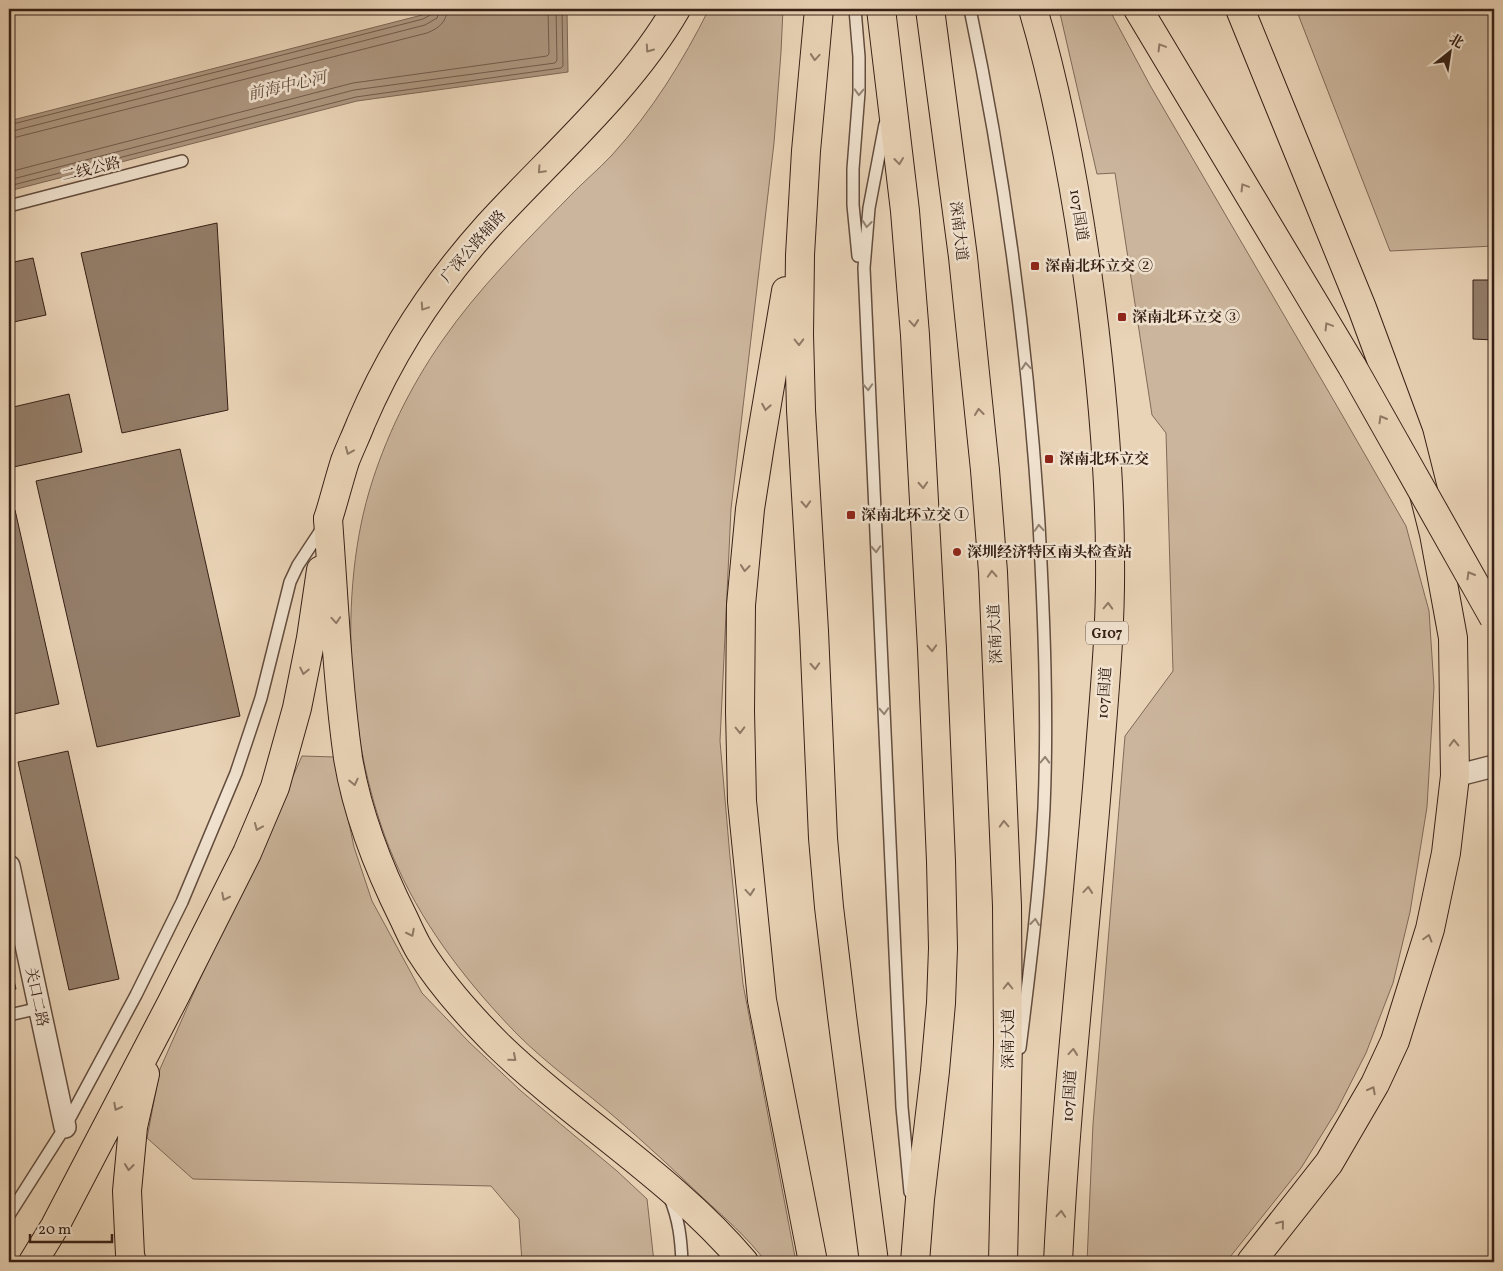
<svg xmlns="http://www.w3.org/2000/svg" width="1503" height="1271" font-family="Vollkorn,'Noto Serif SC',serif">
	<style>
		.green { fill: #cbb59c; stroke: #806a59 }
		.water { fill: #ad9780; stroke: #7d6756 }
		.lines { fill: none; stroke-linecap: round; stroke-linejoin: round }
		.shore { stroke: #725c4b; stroke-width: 1 }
		.building { fill: #947e6a; stroke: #362016 }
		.service-casing { stroke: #634d3e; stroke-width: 14 }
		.minor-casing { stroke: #634d3e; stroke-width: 24 }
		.primary-casing { stroke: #362016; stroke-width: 30 }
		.trunk-casing { stroke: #362016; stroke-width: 30 }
		.service { stroke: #f1e3d0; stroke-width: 11 }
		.minor { stroke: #f1e3d0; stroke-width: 21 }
		.primary { stroke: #ead4b7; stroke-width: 28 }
		.trunk { stroke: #ead4b7; stroke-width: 28 }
		.trunk-bridge-casing { stroke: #362016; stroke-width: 30; stroke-linecap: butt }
		.trunk-bridge { stroke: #ead4b7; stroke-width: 28 }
		.oneway { stroke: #907a66 }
		.oneway2 { stroke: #948273 }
		.poi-dot { fill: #8f2418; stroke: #f1e3d0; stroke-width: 2 }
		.labels { text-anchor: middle; stroke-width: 5; stroke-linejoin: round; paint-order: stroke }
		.shield { fill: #f1e3d0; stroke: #6e5a4e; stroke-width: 1 }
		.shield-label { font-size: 14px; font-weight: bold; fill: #362016 }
		.street-label { font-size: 15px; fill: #362016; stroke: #f1e3d0 }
		.poi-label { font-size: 15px; font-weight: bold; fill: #362016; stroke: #f1e3d0; text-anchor: start }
		.water-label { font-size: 16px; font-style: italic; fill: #604a3b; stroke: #f1e3d0 }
	</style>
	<rect width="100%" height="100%" fill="#ead4b7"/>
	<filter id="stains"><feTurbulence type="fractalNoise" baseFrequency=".004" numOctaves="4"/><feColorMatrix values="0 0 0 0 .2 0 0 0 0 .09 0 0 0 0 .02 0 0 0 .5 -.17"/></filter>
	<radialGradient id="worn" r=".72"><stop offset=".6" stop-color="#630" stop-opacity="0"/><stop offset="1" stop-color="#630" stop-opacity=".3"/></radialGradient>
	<path class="green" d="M709 9H783L781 52 774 143 731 509 720 741 730 857 743 984 796 1262H766C748 1238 724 1217 702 1197 674 1170 646 1144 617 1119 585 1091 548 1065 518 1035 470 986 426 930 398 868 349 762 336 605 369 492 385 438 410 387 442 341 478 289 524 243 568 198 582 183 598 170 612 155 652 111 683 61 709 9Z
		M1059 9H1109L1151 87 1341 413 1406 526 1429 611 1434 687 1427 807 1410 912 1393 983 1366 1053 1337 1110 1301 1168 1226 1262H1087L1093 1124 1125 736 1173 671 1166 433 1152 415 1115 173 1097 174Z
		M1296 9H1494V246L1390 251Z
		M302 756 335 757 354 847 372 901 422 993 469 1042 521 1091 617 1171 647 1199 654 1262H522L519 1219 491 1186 193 1179 147 1138 160 1069 199 981 234 908Z"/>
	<path class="water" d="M432 9H567L568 72 357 101 9 191V121L422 15Z"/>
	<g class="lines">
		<path class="shore" d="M9 125 423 19 432 14 433 9
			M9 132 425 25 437 18 440 9
			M9 139 427 33C439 28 447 22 447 9
			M9 172 353 83 547 56 549 54 548 9
			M9 180 354 90 555 63 557 60 556 9
			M9 186 356 97 561 68 563 66 562 9"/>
	</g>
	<path class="building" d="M217 223 228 410 122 433 81 253Z
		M33 258 46 315 9 323V263Z
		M1473 280H1494V340L1473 339Z
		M69 394 82 452 9 468V408Z
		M180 449 240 716 97 747 36 481Z
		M15 510 59 704 9 715V511Z
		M68 751 119 979 69 990 18 762Z
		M9 959 16 989 9 990Z"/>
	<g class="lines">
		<g class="service-casing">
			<path id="service" d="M855 9 859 57V92L853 169V205L858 256
				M970 9C1006 179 1028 351 1039 524 1044 618 1048 713 1044 808 1040 888 1030 968 1020 1048
				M885 124 869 208 864 268 902 1107 910 1192
				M9 206 182 161
				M9 1015 40 1008
				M670 1198C679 1220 681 1239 682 1262
				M9 1215 65 1127 136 995 182 902 236 773 261 698 290 582 298 565 323 527"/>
		</g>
		<g class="minor-casing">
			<path id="minor" d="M1455 776 1494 766
				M9 866 65 1127"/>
		</g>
		<g class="primary-casing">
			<path id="primary" d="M881 9 905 211 915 335 932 649 941 861 943 948 941 1003 935 1071 920 1199 915 1262
				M930 9 963 257 985 470 993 572 1007 906 1008 1042 1003 1262
				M328 519C334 500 339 480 345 461 350 448 356 436 361 423 392 350 435 285 488 226 550 158 630 89 676 9"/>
		</g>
		<g class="trunk-casing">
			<path id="trunk" d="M819 9 806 151 800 255 799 334 801 410 814 631 823 838 829 907 842 1016 874 1262
				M1033 9C1061 104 1078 202 1091 301 1102 387 1110 473 1110 560 1111 628 1104 696 1099 763 1086 929 1066 1095 1058 1262
				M1138 9 1353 368
				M1240 9 1362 308 1409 435 1434 534 1453 638 1455 776 1446 853 1430 929 1395 1041 1375 1084 1329 1163 1251 1262
				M786 291 760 445 750 509 741 605 740 711 742 801 762 1000 813 1262
				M328 519C334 599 337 679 348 758 357 813 379 869 404 919 409 930 414 941 420 951 442 986 469 1016 498 1045 577 1121 673 1178 744 1262
				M33 1262 55 1226 172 1002 247 853 275 787 297 708 311 638 321 570
				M132 1262 130 1255 127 1191 133 1127 145 1074"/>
		</g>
		<use href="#service" class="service"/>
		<use href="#minor" class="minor"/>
		<use href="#primary" class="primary"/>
		<use href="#trunk" class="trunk"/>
		<g class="trunk-bridge-casing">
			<path id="trunk-bridge" d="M1353 368 1494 618"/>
		</g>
		<use href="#trunk-bridge" class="trunk-bridge"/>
	</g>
	<defs><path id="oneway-chevron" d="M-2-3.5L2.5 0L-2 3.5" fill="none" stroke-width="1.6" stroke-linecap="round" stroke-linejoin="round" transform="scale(1.25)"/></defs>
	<g class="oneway">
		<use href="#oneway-chevron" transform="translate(1161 47) rotate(-121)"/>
		<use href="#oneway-chevron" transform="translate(649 49) rotate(125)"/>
		<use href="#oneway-chevron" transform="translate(815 57) rotate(95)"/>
		<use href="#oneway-chevron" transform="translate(899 161) rotate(84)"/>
		<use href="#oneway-chevron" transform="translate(541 170) rotate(133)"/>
		<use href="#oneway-chevron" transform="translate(1244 187) rotate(-121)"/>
		<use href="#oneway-chevron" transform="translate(424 307) rotate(124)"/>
		<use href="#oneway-chevron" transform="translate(914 323) rotate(85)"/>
		<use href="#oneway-chevron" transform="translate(1328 326) rotate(-121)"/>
		<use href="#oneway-chevron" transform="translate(799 342) rotate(89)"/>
		<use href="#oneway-chevron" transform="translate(766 407) rotate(100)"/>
		<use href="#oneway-chevron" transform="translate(979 412) rotate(-96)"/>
		<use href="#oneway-chevron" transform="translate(1382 419) rotate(-120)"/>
		<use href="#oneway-chevron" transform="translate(349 451) rotate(113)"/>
		<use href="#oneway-chevron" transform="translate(923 485) rotate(87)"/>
		<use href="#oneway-chevron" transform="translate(806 504) rotate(87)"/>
		<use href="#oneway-chevron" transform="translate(745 568) rotate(96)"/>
		<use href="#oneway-chevron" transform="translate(992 574) rotate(-93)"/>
		<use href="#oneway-chevron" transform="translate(1470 575) rotate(-120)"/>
		<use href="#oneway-chevron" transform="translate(1108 606) rotate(-88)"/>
		<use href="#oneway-chevron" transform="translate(336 620) rotate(86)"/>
		<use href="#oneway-chevron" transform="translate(932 648) rotate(87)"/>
		<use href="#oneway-chevron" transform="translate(815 666) rotate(87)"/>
		<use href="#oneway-chevron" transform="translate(304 671) rotate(102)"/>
		<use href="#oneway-chevron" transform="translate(740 730) rotate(89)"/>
		<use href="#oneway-chevron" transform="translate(1454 743) rotate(-91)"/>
		<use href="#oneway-chevron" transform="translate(354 782) rotate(77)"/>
		<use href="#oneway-chevron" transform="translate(1004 824) rotate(-92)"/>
		<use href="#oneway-chevron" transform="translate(258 827) rotate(113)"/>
		<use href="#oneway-chevron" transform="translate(1088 890) rotate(-85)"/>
		<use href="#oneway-chevron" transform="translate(750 892) rotate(85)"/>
		<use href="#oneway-chevron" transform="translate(225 897) rotate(117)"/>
		<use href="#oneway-chevron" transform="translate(411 933) rotate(63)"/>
		<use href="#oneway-chevron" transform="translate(1428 938) rotate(-74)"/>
		<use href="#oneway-chevron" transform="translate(1008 986) rotate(-90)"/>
		<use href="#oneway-chevron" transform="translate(1073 1052) rotate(-85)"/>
		<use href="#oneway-chevron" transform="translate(513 1058) rotate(41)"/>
		<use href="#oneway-chevron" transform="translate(1372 1090) rotate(-62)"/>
		<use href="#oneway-chevron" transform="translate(117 1107) rotate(118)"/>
		<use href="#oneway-chevron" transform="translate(129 1167) rotate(96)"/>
		<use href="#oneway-chevron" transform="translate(1061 1214) rotate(-86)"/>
		<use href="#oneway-chevron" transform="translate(1281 1224) rotate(-51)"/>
	</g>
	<g class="oneway2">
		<use href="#oneway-chevron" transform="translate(859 92) rotate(92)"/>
		<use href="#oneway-chevron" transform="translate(867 224) rotate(97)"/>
		<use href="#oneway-chevron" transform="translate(1026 366) rotate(-95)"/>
		<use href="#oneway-chevron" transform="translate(868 387) rotate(87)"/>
		<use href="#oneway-chevron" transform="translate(1039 528) rotate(-94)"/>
		<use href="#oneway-chevron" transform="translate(876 549) rotate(87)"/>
		<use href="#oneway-chevron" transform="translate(884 711) rotate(87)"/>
		<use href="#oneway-chevron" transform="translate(1045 760) rotate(-89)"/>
		<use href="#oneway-chevron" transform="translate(1035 922) rotate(-83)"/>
	</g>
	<g class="poi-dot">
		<rect x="1030" y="261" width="10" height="10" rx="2.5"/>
		<rect x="1117" y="312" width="10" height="10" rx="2.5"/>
		<rect x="1044" y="454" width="10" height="10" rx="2.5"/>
		<rect x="846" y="510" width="10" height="10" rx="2.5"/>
		<circle cx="957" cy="552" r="5"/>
	</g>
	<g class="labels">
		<rect class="shield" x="1086" y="621.5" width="42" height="23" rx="4"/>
		<g class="shield-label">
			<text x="1107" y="638">G107</text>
		</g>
		<g class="street-label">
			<text transform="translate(91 169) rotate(-14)" y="5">二线公路</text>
			<text transform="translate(1079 215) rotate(81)" y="5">107国道</text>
			<text transform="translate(959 231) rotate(83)" y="5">深南大道</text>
			<text transform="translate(473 246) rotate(-49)" y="5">广深公路辅路</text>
			<text transform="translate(995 634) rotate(-93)" y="5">深南大道</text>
			<text transform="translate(1104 693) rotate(-86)" y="5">107国道</text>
			<text transform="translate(37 997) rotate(78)" y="5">关口二路</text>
			<text transform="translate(1008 1039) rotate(-90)" y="5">深南大道</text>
			<text transform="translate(1069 1096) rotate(-86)" y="5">107国道</text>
		</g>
		<g class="poi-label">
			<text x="1045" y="271">深南北环立交 ②</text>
			<text x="1132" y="322">深南北环立交 ③</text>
			<text x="1059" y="464">深南北环立交</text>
			<text x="861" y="520">深南北环立交 ①</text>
			<text x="967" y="557">深圳经济特区南头检查站</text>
		</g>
		<g class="water-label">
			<text transform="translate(287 85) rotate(-13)" y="6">前海中心河</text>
		</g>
	</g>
	<rect width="1503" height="1271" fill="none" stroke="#ead4b7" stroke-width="30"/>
	<rect x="10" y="10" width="1483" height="1251" fill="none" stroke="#362016" stroke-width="2.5"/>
	<rect x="15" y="15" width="1473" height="1241" fill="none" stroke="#362016"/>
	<g transform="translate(1450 52) rotate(30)" stroke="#f1e3d0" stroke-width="4" paint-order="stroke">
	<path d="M0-4L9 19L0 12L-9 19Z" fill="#362016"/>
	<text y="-8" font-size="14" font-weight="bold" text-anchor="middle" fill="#362016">北</text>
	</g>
	<path d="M30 1234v8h82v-8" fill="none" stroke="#362016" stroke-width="2.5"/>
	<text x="38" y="1234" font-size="15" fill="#362016" stroke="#f1e3d0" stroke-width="4" paint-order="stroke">20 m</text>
	<rect width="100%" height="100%" filter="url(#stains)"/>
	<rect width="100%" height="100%" fill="url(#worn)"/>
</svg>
